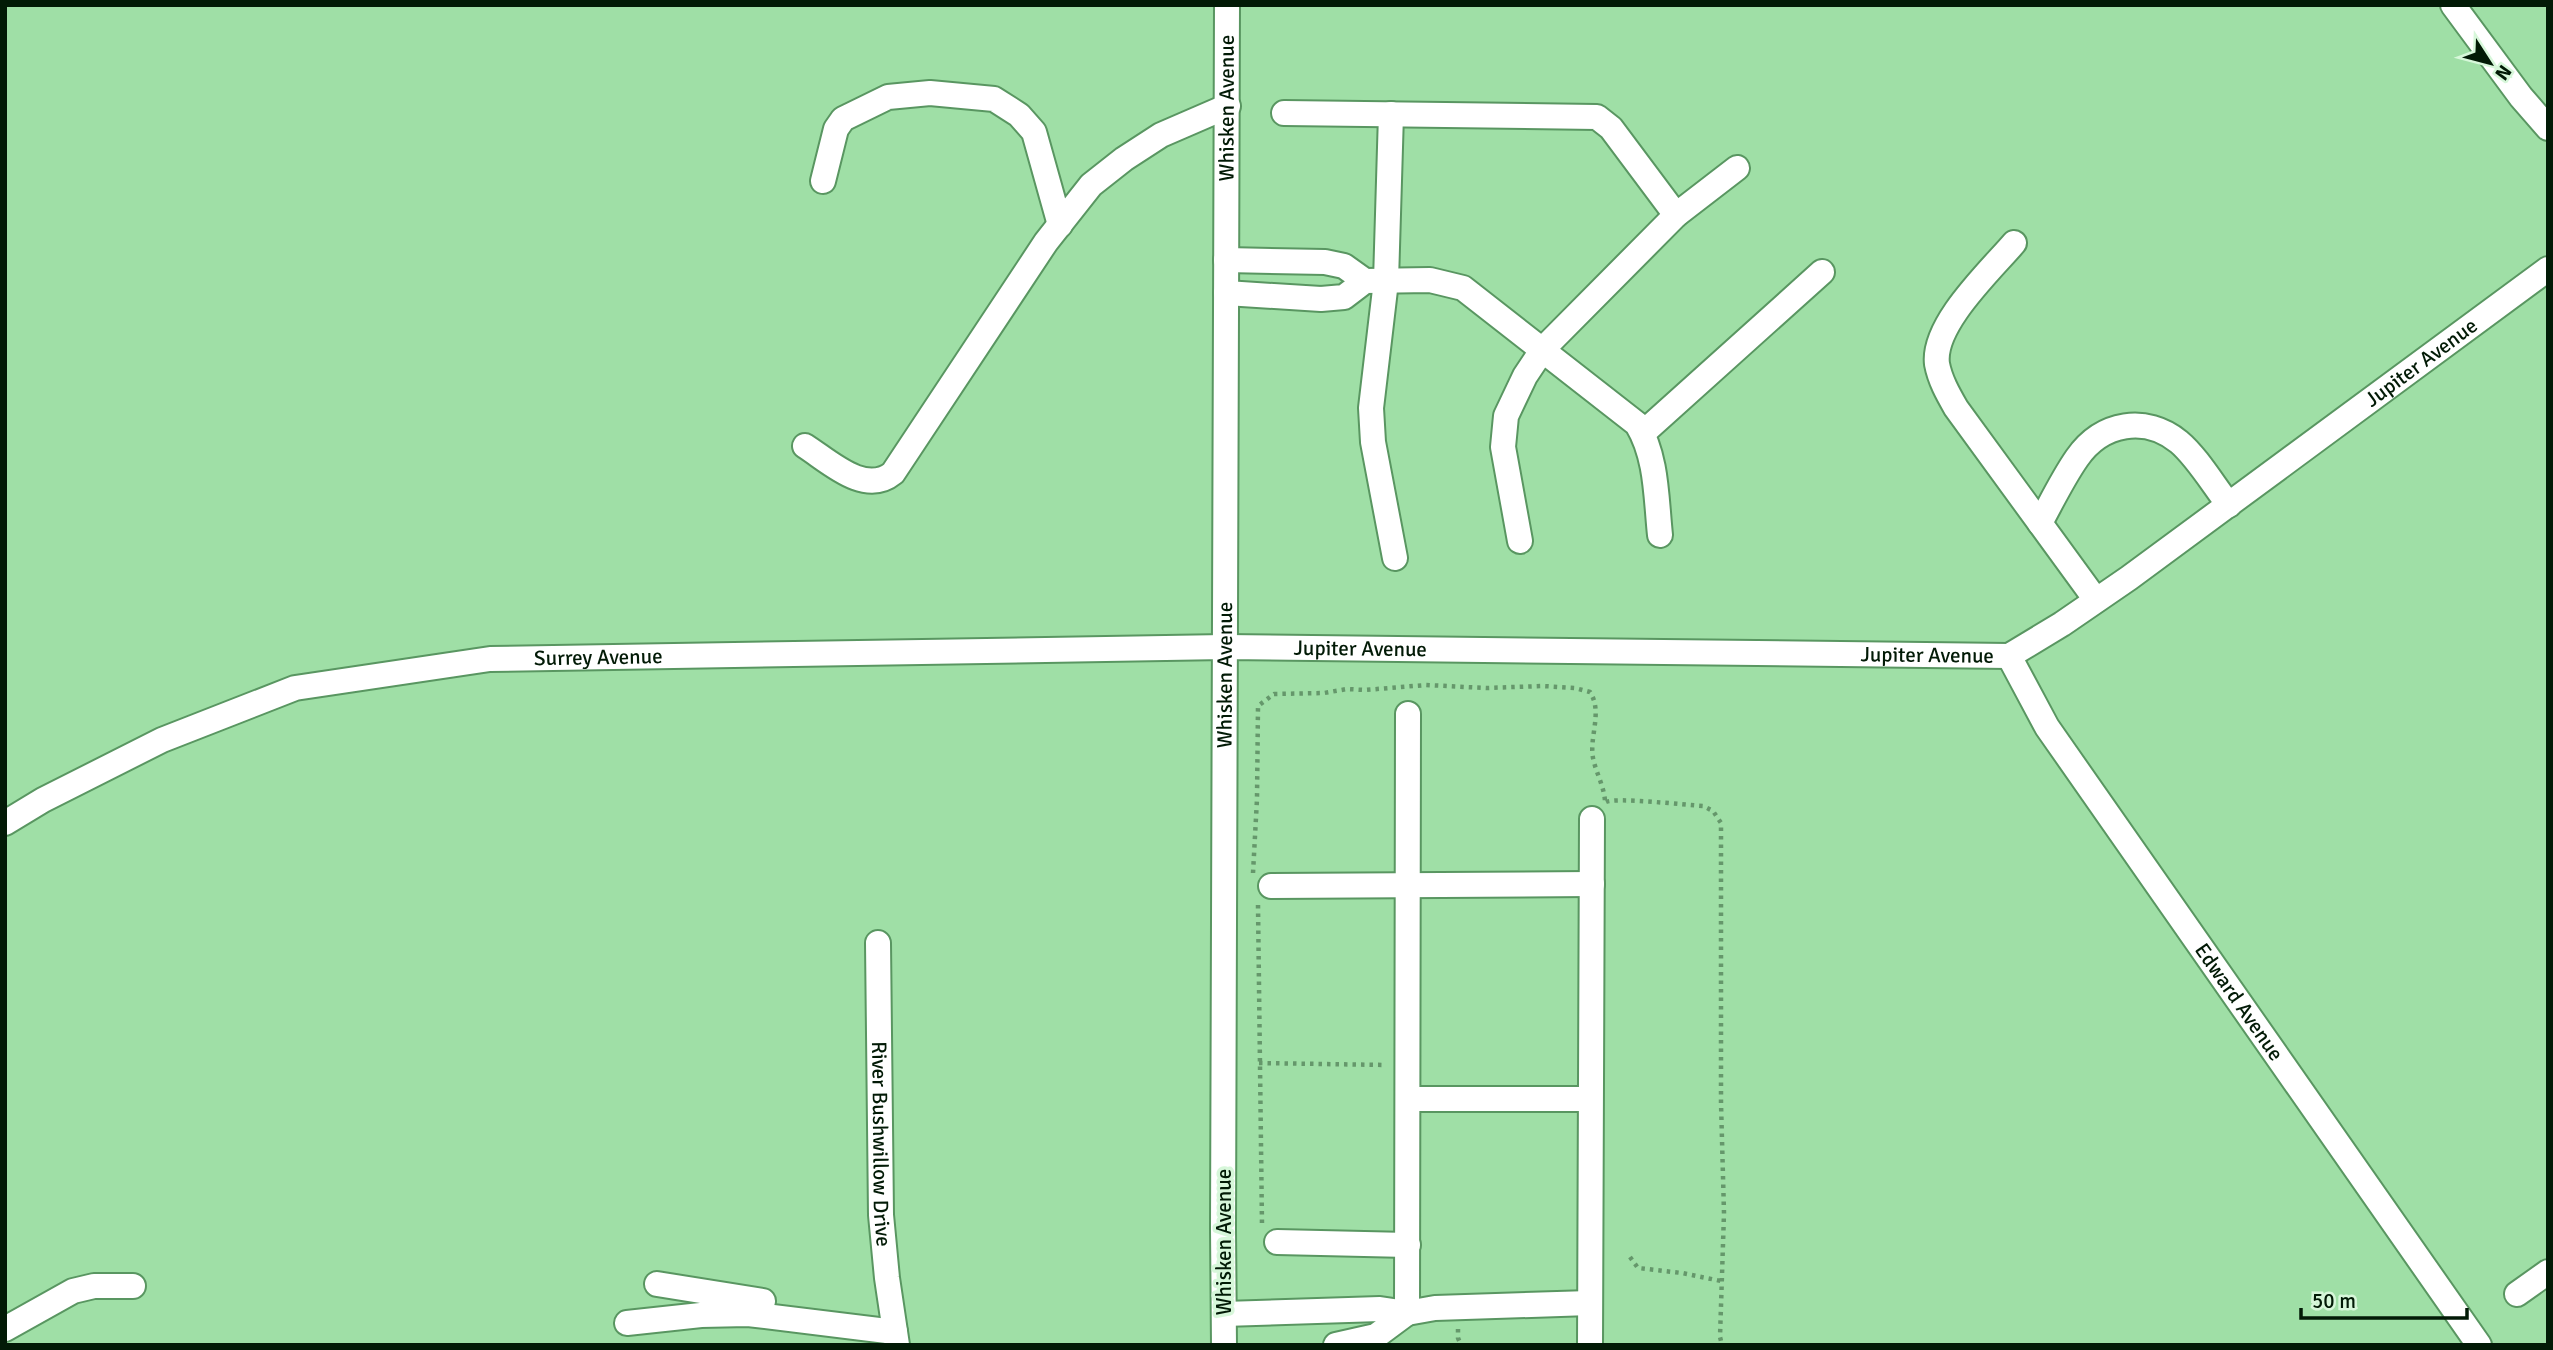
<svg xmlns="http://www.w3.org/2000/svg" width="2553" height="1350" font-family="Signika,sans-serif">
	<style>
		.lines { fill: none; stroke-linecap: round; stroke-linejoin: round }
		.minor-casing { stroke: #599661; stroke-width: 28 }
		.path { stroke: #65976b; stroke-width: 4.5; stroke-dasharray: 3.5 5; stroke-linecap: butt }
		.minor { stroke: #fff; stroke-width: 24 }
		.labels { text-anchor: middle; stroke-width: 7; stroke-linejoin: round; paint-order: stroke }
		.street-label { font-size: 21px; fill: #021a06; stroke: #d7f7da }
	</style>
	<rect width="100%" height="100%" fill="#9fdfa6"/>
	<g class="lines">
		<g class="minor-casing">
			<g id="minor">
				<path d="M2453 5 2521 97 2548 128"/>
				<path d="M1284 113 1597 117 1611 128 1676 215"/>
				<path d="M1391 114 1386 281 1371 408 1373 442 1395 558"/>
				<path d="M823 181 836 129 843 119 888 97 930 93 994 99 1019 115 1034 132 1060 225"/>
				<path d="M2014 243C1990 271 1932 325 1937 364 1940 380 1948 394 1956 408L2096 600"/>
				<path d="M1226 260 1325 262 1344 266 1365 281"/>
				<path d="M1226 293 1321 299 1344 297 1365 281 1430 280 1463 288 1637 424C1657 457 1656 497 1660 535"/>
				<path d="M1643 433 1822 272"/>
				<path d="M805 446C830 462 865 496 893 473L1046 242 1091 185 1124 159 1161 135 1228 106"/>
				<path d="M2040 523C2052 501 2063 478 2077 458 2102 422 2146 415 2179 442 2197 457 2214 486 2229 505"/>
				<path d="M1520 541 1503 447 1506 416 1525 376 1543 349 1676 215 1737 168"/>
				<path id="s1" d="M2009 656 2047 727 2479 1345"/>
				<path id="s2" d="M5 823 43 800 162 740 295 688 490 659 1225 647 2009 656 2062 624 2129 578 2548 269"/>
				<path d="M1271 886 1592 884"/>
				<path id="s3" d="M878 943 881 1215 887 1278 897 1345"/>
				<path d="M1408 1099H1590"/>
				<path d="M1277 1242 1408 1245"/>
				<path d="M657 1284 763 1301"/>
				<path d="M2517 1294 2548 1272"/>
				<path d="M1407 1313 1408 714"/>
				<path d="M1224 1314 1380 1309 1407 1313 1435 1308 1590 1303"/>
				<path d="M627 1323 701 1315 748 1314 895 1332"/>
				<path d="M5 1329 73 1291 94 1286H133"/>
				<path id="s4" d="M1224 1345 1223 1229 1227 5"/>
				<path d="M1336 1345 1376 1336 1407 1313"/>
				<path d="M1590 1345 1592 819"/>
			</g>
		</g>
		<path class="path" d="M1606 802C1617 797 1685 805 1703 806L1713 811 1721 823V1103L1724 1213 1720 1337 1722 1345
			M1253 873 1257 799 1258 706 1274 694 1324 693 1347 689 1365 690 1426 685 1486 688 1543 686 1575 688 1590 692C1603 712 1589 737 1593 758 1596 773 1604 786 1605 801
			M1258 905 1262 1225
			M1259 1063 1386 1065
			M1630 1257 1638 1268 1682 1273 1721 1281
			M1458 1329V1338L1461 1345"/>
		<use href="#minor" class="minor"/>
	</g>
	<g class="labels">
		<g class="street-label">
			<text dy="7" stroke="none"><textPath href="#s4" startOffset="1237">Whisken Avenue</textPath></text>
			<text dy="7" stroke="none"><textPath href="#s2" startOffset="2543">Jupiter Avenue</textPath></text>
			<text dy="7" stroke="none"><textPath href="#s2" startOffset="1388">Jupiter Avenue</textPath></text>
			<text dy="7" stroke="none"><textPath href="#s2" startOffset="1955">Jupiter Avenue</textPath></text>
			<text dy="7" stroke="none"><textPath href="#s2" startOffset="626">Surrey Avenue</textPath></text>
			<text dy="7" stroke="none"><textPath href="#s4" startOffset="670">Whisken Avenue</textPath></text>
			<text dy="7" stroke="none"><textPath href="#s1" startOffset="416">Edward Avenue</textPath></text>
			<text dy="7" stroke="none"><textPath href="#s3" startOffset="201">River Bushwillow Drive</textPath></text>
			<text transform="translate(1224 1242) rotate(-90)" y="7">Whisken Avenue</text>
		</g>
	</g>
	<rect width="2553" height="1350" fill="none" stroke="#021a06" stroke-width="14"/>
	<g transform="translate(2490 63) rotate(126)" stroke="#d7f7da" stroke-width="5" paint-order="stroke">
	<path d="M0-5L12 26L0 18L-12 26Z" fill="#021a06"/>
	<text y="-10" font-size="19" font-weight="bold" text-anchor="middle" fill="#021a06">N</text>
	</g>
	<path d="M2301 1308v10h166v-10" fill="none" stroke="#021a06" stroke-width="3.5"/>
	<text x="2312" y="1308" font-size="21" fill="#021a06" stroke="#d7f7da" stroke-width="5" paint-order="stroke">50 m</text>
</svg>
